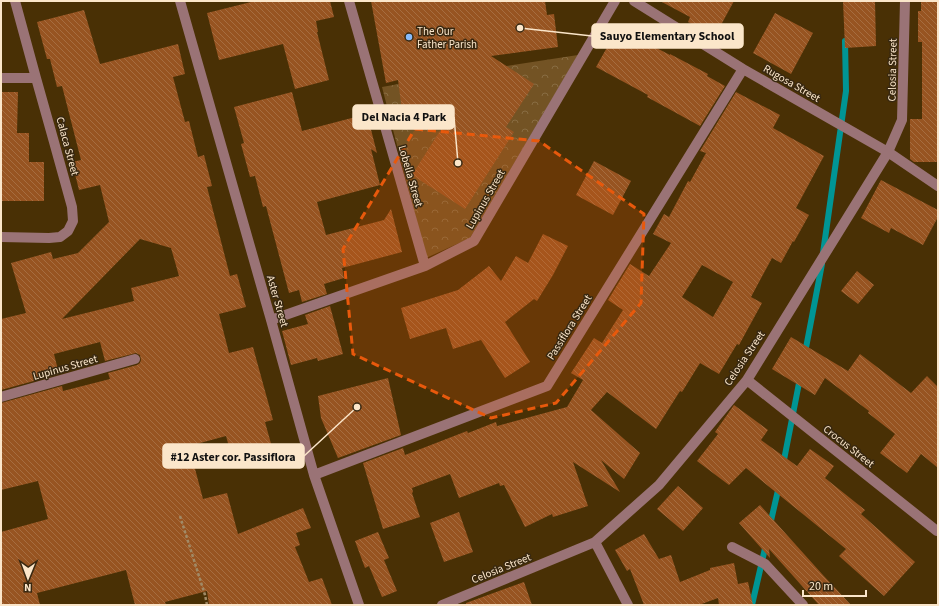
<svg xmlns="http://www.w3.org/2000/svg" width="939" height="606" font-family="'Source Sans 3',sans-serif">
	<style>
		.park { fill: url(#park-crowns) }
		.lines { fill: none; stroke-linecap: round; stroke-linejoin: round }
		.stream { stroke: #009594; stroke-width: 6 }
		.building { fill: url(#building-back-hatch); fill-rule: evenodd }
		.path { stroke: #a18a66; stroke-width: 2.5; stroke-dasharray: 3 2; stroke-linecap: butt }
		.minor { stroke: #9a7376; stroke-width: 10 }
		.marked { fill: #e8590c; fill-opacity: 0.2; stroke: #e8590c; stroke-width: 3; stroke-dasharray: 8 5; stroke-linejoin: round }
		.poi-dot { fill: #87bbfb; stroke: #382811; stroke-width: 1.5 }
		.labels { text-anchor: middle; stroke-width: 3; stroke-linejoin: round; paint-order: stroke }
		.poi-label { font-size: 11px; fill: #fbe6ca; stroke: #382811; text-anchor: start }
		.street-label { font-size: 11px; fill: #fbe6ca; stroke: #382811 }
		.leader { fill: none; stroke: #fbe6ca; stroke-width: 1.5 }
		.callout-dot { fill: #fbe6ca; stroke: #382811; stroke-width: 1.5 }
		.callout { fill: #fbe6ca; stroke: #fbe6ca; stroke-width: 1.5 }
		.callout-label { font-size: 12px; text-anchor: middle; font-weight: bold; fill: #111 }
	</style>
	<defs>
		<pattern id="park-crowns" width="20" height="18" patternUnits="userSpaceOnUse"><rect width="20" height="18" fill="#735324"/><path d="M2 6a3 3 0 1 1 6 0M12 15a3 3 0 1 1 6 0" fill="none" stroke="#886c42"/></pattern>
		<pattern id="building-back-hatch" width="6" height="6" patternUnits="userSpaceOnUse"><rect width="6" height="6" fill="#975421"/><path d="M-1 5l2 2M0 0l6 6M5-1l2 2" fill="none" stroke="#a66d40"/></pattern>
	</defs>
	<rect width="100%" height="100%" fill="#493005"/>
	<path class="park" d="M578 55 470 238 426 258 382 87 455 74Z"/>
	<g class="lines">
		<path class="stream" d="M823 253 846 91 845 41
			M805 353 822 264
			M783 465 800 378
			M770 525 779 486
			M752 605 766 544"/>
	</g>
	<path class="building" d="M255 1H330L334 17 316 21 318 32H317L329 80 295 89 283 44 219 60 207 13Z
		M371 1H545L547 15 554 14 558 47 491 56 534 84 506 127 514 132 465 209 412 175 452 112 403 118 398 80 386 83Z
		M660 1H734L715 36 688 22 690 17Z
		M843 1H875L876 46 845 48Z
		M921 1H938V162H914L910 159V119H922V42H918V11H921Z
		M84 10 100 64 178 44 185 74 173 77 185 122 189 121 198 157 204 155 212 186 207 187 230 276 237 274 246 307 219 314 229 353 253 347 273 420 265 422 275 458 235 468 226 436 189 446 203 499 227 493 238 534 303 508 311 528 296 533 300 545 295 547 309 582 322 578 332 605H209L207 591 165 602 166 605H135L126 570 37 593 40 605H1V532L48 519 38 481 1 490V403L62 386 63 391 110 379 108 373 137 365 140 363 141 360 140 355 136 353 105 361 100 342 54 354 59 374 1 390V319L26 313 11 263 51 252 53 259 78 253 109 222 100 185 79 190 72 162 81 160 62 86 57 87 50 59H47L37 22ZM140 239 171 248 179 276 131 288 134 301 62 319Z
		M775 13 813 33 791 74 753 53Z
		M618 28 670 55V54L708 74 707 76 725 86 700 126 647 97 648 95 596 67Z
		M1 92H18L17 133H29V162H44V201H1Z
		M292 92 302 131 367 114 377 153 371 149 380 185 317 202 326 235 384 220 391 209 402 252 342 268 344 278 324 284 327 294 302 302 299 290 289 293 266 206 263 207 255 176 250 177 241 144 244 143 234 107Z
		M736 92 780 115 773 128 824 156 796 208 809 215 794 242 793 241 781 263 772 258 751 297 762 303 739 345 737 344 719 374 700 363 682 392 680 391 656 429 607 392 591 410 640 453 624 479 601 460 620 492 573 462 588 506 553 517 552 514 525 527 504 485 500 486 499 483 459 498 450 474 412 488 413 492 412 493 420 517 383 529 363 463 403 448 405 455 467 431 468 433 496 422 497 426 567 407 583 380 571 373 594 338 602 343 623 310 608 300 630 264 649 276 671 243 653 234 664 214 669 217 688 181 690 182 706 153 700 151ZM702 265 733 282 713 317 682 297Z
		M594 161 631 181 613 215 576 195Z
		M881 180 938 210V217L923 245 891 228 889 233 861 218Z
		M543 234 568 246 553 275 537 301 534 299 505 322 530 362 505 378 481 340 453 349 446 328 410 339 401 308 458 290 489 266 501 281 516 256 528 263Z
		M857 271 874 285 858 304 841 291Z
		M330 306 343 354 318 361 317 358 291 365 282 331 308 324 305 315Z
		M791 337 848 371 860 354 911 393 927 376 938 387V468L921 454 907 473 880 453 895 434 868 413 869 411 825 378 815 395 772 369Z
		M388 378 401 435 338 458 321 418 318 396Z
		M734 405 768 430 761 440 797 466 810 449 834 466 825 478 865 510 861 514 915 562 884 596 839 556 846 549 746 468 729 485 697 461 718 434 715 432Z
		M678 486 703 508 683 531 657 509Z
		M760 505 822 574 851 605H819L769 549 770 558 739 523Z
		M459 512 473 552 444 562 430 523Z
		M378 532 389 558 384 560 397 591 382 597 369 566 365 568 355 541Z
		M644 534 659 559 671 555 680 582 710 570V568L734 563 738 584 748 582 753 605H719L718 598 699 605H644L630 569 627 571 615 550Z
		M524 582 532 605H466V603Z"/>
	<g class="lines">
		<path class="path" d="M180 516 205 595 207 605"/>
		<path class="minor" d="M180 1 271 320 314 475 359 605
			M349 1 425 266
			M634 1 743 69 888 152 938 186
			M1 78H36
			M1 237 49 238 60 237 68 231 73 221 72 207 54 142 36 78 15 1
			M271 320 425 266 474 241 615 1
			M747 380 937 531
			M1 397 135 359
			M314 475 547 386 743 69
			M595 542 628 605
			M732 547 765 564 803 605
			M442 605 595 542 659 485 747 380 888 152 902 120 905 1"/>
	</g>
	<path class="marked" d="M415 129 539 141 644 214 641 303 556 403 491 418 353 354 343 249Z"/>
	<circle class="poi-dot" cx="409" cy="37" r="4"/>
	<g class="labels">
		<g class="poi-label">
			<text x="417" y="35">The Our<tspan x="417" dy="13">Father Parish</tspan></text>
		</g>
		<g class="street-label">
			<text transform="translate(892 70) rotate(-89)" y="4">Celosia Street</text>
			<text transform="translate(792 83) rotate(30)" y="4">Rugosa Street</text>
			<text transform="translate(68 146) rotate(75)" y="4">Calaca Street</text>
			<text transform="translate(411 176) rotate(74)" y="4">Lobella Street</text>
			<text transform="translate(485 199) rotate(-60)" y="4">Lupinus Street</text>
			<text transform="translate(278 301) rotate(74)" y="4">Aster Street</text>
			<text transform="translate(569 327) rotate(-58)" y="4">Passiflora Street</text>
			<text transform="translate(744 358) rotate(-56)" y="4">Celosia Street</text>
			<text transform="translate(65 367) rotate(-16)" y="4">Lupinus Street</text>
			<text transform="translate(849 446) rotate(38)" y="4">Crocus Street</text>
			<text transform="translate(501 568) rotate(-22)" y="4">Celosia Street</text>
		</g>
	</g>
	<path class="leader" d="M520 28L592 36M458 163L454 117M357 407L304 456"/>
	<g class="callout-dot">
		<circle cx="520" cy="28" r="4"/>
		<circle cx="458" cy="163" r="4"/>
		<circle cx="357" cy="407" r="4"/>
	</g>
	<g class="callout">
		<rect x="592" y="24" width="151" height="24" rx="4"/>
		<rect x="353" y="105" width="101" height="24" rx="4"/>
		<rect x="163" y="444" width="141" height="24" rx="4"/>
	</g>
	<g class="callout-label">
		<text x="667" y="40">Sauyo Elementary School</text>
		<text x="404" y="121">Del Nacia 4 Park</text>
		<text x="233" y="461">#12 Aster cor. Passiflora</text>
	</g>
	<rect width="939" height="606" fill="none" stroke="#fbe6ca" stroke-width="4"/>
	<g transform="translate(28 578) rotate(181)" stroke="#382811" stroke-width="3" paint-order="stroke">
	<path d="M0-3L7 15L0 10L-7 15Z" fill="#fbe6ca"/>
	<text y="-6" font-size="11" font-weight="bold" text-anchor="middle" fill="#fbe6ca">N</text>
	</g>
	<path d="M803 590v6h63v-6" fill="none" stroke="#fbe6ca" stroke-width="2"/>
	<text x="809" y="590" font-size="12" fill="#fbe6ca" stroke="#382811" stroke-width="3" paint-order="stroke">20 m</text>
</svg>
